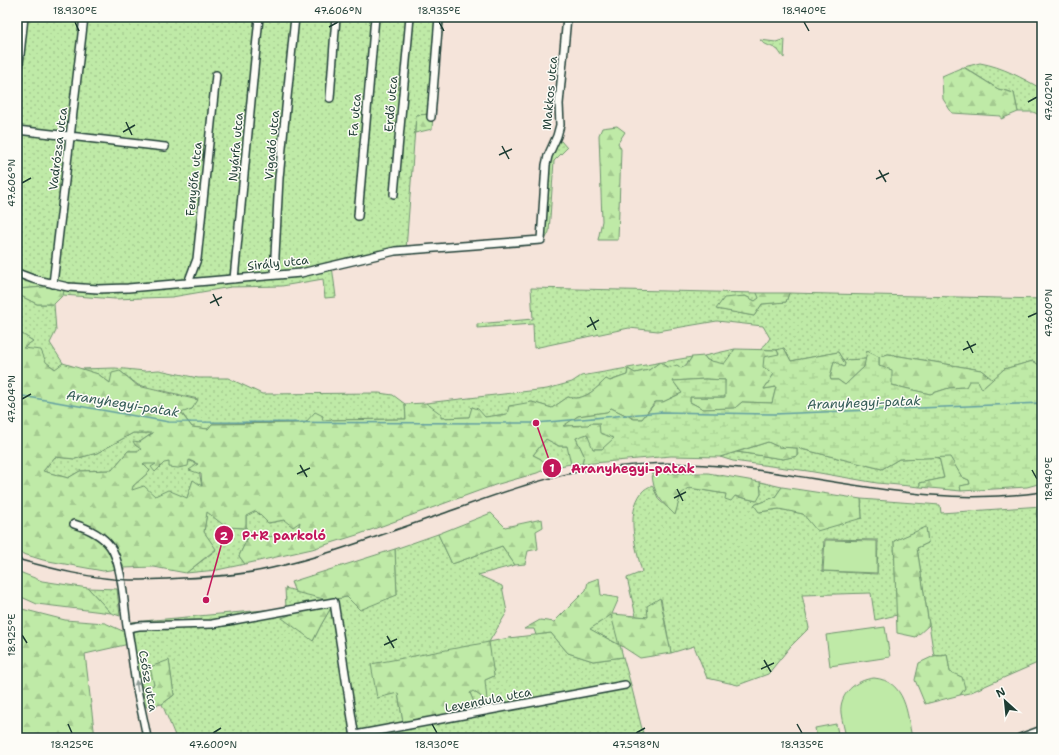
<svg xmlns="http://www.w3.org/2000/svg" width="1059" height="755" font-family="'Shantell Sans',sans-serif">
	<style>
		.grass { fill: url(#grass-dots); stroke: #6f946e; fill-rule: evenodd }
		.forest { fill: url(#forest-firs); stroke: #6f946e; fill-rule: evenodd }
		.wetland { fill: url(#wetland-marsh); stroke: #6f946e }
		.pitch { fill: #bfeaa7; stroke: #6f946e }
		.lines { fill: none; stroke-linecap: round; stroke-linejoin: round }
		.stream { stroke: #639fa1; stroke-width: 1.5 }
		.minor-casing { stroke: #1f3d34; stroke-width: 10 }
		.minor { stroke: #fdfcf7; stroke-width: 7 }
		.rail { stroke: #1f3d34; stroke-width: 1.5 }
		.oneway { fill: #8e9c96 }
		.ticks { fill: none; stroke: #1f3d34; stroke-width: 1.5 }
		.labels { text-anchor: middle; stroke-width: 3; stroke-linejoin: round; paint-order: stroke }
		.street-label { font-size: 12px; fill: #1f3d34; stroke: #fdfcf7 }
		.water-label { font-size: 13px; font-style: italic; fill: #365e58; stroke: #fdfcf7 }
		.leader { fill: none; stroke: #c2185b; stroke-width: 1.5 }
		.callout-dot { fill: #c2185b; stroke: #fdfcf7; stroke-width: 1.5 }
		.mark-label { font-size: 12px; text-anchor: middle; font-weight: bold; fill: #fff }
		.callout-label { font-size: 13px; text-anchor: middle; font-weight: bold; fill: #c2185b; stroke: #fdfcf7; stroke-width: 3; stroke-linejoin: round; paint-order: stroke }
		.neatline { fill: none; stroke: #1f3d34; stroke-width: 1.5 }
		.ticks-label { font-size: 10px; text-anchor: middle; fill: #1f3d34 }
	</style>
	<defs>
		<pattern id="grass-dots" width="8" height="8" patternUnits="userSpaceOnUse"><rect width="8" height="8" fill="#bfeaa7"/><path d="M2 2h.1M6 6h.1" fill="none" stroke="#a4ca90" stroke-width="1.8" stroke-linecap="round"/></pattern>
		<pattern id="forest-firs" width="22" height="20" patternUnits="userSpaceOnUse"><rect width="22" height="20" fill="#bfeaa7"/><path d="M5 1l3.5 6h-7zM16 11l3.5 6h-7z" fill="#a4ca90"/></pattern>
		<pattern id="wetland-marsh" width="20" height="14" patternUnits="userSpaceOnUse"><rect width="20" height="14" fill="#bfeaa7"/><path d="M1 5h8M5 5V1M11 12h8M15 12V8" fill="none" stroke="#a4ca90"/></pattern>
	</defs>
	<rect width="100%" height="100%" fill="#f5e4da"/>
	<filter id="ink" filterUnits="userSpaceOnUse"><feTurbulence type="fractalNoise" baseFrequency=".025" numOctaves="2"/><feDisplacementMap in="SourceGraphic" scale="8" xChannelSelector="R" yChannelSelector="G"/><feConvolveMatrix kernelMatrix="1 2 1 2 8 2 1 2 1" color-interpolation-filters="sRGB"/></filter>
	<g filter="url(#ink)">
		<path class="grass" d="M17 17H444L433 114 416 115 406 250 332 266 336 297 325 298 323 279 282 286 231 287 172 297 115 299 63 295 64 290 44 287 17 289Z
			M785 39 784 58C782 56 780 53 778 50 772 46 764 45 760 40L776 42Z
			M980 63C1003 67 1022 78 1042 89V116L1033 112H1018L1014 93 998 89 964 67Z
			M561 141 567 148 554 161 549 232 545 240H541L551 152 558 142Z
			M531 288 757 293 760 298 755 301 745 296 737 298 717 309 754 316 762 304 786 302 789 293 1042 299V367L1033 361 1004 369 993 380 981 370 888 354 879 357 867 351 866 359 843 360 838 352 791 361 784 348 777 350 760 349 766 344 770 338 763 326 717 321 658 331 629 328 534 348 533 324 477 328V324L533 319Z
			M17 294 37 304H54L56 331 50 343 63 363 56 369 22 348 33 341 17 331Z
			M735 349 725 365 707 360 704 356Z
			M692 357C682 372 675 372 660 363L649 370 635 373 628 369 627 375 609 381 606 379C596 389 583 402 568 397L552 408 532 402 507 414 485 417 478 410 472 407 470 417 441 418 426 403 547 389 572 382 581 376Z
			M115 368 145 371 159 370 198 378H228L262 394 379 393 393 395 405 404 406 419 321 420 305 423 212 424 208 429 192 427 181 412 192 409 198 399 138 385 120 371 110 383 98 374 80 369Z
			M133 433H153L135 445 141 448 139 451H128L112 470 80 471 68 478 43 471 55 457 75 459 97 453Z
			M546 439 559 446H568L571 464 548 468 541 459 533 455Z
			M797 448 882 469 899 459 939 457 944 478 920 483V487L877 483 808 471 733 461 720 457 737 452 783 459 797 456Z
			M189 460 198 465 202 487 193 480 187 498 155 496 131 490 133 486 150 471 143 464Z
			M760 482 782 487 775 497 754 505 760 512 779 509 804 514 862 518 861 499 940 505 941 513 1042 506V509L1038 507 1036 514 1042 530 1037 540 1042 539V661L969 693 960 695 965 688 950 673 947 654 934 656 917 548 928 543 926 528 894 541 897 615 875 620 871 593 802 595 809 628 790 647 768 674 738 685 707 678 694 646 671 653 661 599 648 617 636 616 627 578 642 572C636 548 625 514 642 492 644 489 649 487 652 485L659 500 675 514 681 493 689 488 726 494 756 501 761 494ZM824 539 878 540 877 574 822 571Z
			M207 511 226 527 246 528V515L256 511 269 523 284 520 300 521 297 535 262 537 246 533 247 539 239 556 245 564 217 570 186 573 216 550 204 532Z
			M438 534 452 564 502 546 515 565 478 575 502 586 507 612 489 642 509 638 551 633 568 653 593 661 623 657 631 685 643 733 618 738H360L359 737 352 738H176L162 704 174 695 169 661 151 667 154 685 142 688 133 643 134 633 132 622 286 608 285 588 329 600 313 641 321 625 336 599 346 597 397 595 395 549ZM488 642 494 676 485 680 470 693 479 714 404 728 398 693Z
			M88 588 117 589 120 616 111 613Z
			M611 614 620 645 589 629Z"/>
		<path class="forest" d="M963 67 998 89 1014 93 1018 112 1001 119V116L952 113 943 99 942 76Z
			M433 114 432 129 415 133 416 115Z
			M617 126 625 132 618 143 621 149 618 240H598L602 221 599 135 602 128Z
			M45 287 64 290 63 295 54 304H37L17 294V289Z
			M757 293H789L786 302 762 304 754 316 716 309 724 298 745 296 755 301 759 298Z
			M17 331 33 341 23 348 41 350 46 362 55 369 63 363 98 374 110 383 112 373 120 371 138 386 198 400 192 409 181 413 192 427 208 429 212 424 305 423 315 412 323 416 322 420 406 419 405 404 426 403 441 414V418L469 417 472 407 478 409 485 417 507 414 509 406 532 402 552 408 568 397C583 402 596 389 606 379L610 381 627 375 628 369 635 373 649 370 660 362 668 368 677 365 681 368 686 366 692 357 704 356 707 360 724 364 735 349 777 350 779 354 774 374 764 389 776 387 772 403 742 402 735 408 703 409 690 402V397H724L725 380 705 379 673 381 682 393 663 402H655L642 419H634L611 408 607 412 578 416 564 426 590 423H599L615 438 602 449H593L576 438 584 455 582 464H571L567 446H559L546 439 533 455 541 459 548 468 537 473 495 485 357 535 312 549 245 564 239 556 247 539 246 533 248 531 262 537 297 535 300 522 293 527 284 520 268 523 256 511 246 516V528L226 527 207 512 204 532 216 549 186 573 154 567 124 568 103 571 43 560 17 552ZM133 433H153L140 442 133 441 135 445 141 449 139 451H128L112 470 80 471 68 478 43 471 55 457 75 459 97 453ZM189 460 198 464 189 470 201 474 202 486 193 480 187 498 168 490 155 496 144 486 132 490 133 486 150 471 143 464H156L151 467 155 472 164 463 169 462V467L178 468 188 466Z
			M888 354 981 370 993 380 981 389 966 387 949 388 930 394 892 385 879 366V357Z
			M866 359 864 367 845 385 838 380H831L830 378 834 361 845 364 843 360Z
			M768 442 779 447 797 448V456L783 459 737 452Z
			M950 456 962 477 969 480 970 484 961 486V491L920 487V483L944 478 939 457Z
			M652 473H708L760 482 761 494 757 501 735 496 731 501 725 499 726 494 689 488 681 494 675 515C661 501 653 494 652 473Z
			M782 487 861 499 862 518 817 531 803 514 779 509 759 512 754 505 775 497Z
			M1038 507 1042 509V539L1037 541 1042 530 1036 514Z
			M491 513 505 527 542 519 543 527 536 531 538 549 528 551 525 564 515 565 502 546 452 564 438 534Z
			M926 527 928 543 917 548 929 625 916 637 897 633 894 541Z
			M395 549 397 595 360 610 347 597 336 599 321 625 313 641 282 618 328 600 295 592 291 582Z
			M17 571 42 581 88 588 111 613 37 604 17 595Z
			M599 578 601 595 619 598 612 614 648 617 647 606 660 598 671 653 640 658 620 645 623 657 593 661 568 653 551 633 536 635 534 629H524L540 620 554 622 586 590 588 582ZM611 615 619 645 590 629Z
			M17 607 22 609 65 620 105 623 127 633 129 644 85 654 95 738H17Z
			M489 642 494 676 485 680 487 701 473 691 470 693 479 714 404 728 398 693 377 698 371 664Z
			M947 654 950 672 962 677 965 688 960 695 925 704 915 680 919 663 934 656Z
			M169 660 174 695 162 704 146 707 142 688 154 685 150 667Z"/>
		<path class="wetland" d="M784 348 791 361 838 352 845 364 844 367 834 361 830 377 831 380H838L845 385 864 367 867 351 879 357V366L892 370V385L930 394 949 388 966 387 969 381H978L982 389 1004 369 1033 361 1042 367V483L1027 487 961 491 960 486 970 484 969 480 962 477 950 457 899 459 882 469 797 448 779 447 768 442 720 457 671 456 582 464 584 455 576 438 587 434 593 449H602L614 438 600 433 599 423H590L588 425 563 426 578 416 607 412 611 408 634 419H642L656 402H663L682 393 673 381 705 379 725 380V397H690V402L703 409 735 408 742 402 772 403 776 387 764 389 774 374 763 367 764 357 779 354 777 350Z"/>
		<path class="pitch" d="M825 540 877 541V573L823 571Z
			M885 627 890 657 830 666 826 635Z
			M874 678C906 681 907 713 912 738H846C845 730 842 722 841 713 839 694 855 680 874 678Z
			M836 724 839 738H817L815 728Z"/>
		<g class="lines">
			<path class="stream" d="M17 395 169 422 536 423 662 412 774 414 1042 403"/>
			<g class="minor-casing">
				<path id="minor" d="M17 83 24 17
					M330 98 336 17
					M431 117 439 17
					M17 130 165 147
					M394 194 410 17
					M358 216 375 17
					M17 273 33 279 68 287 98 289 128 288 301 273 395 251 541 240 546 165 548 156 557 136 560 125 559 104 567 17
					M274 275 279 178 295 17
					M234 279 259 17
					M188 283 197 259 216 75
					M53 284 84 17
					M74 524C87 528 101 534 110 546 122 562 124 606 127 626 131 646 133 665 136 684 139 702 144 720 147 738
					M128 628 139 626 212 624 334 602 355 738
					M355 735 625 685
					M1020 738 1042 730"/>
			</g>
			<use href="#minor" class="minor"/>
			<path class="rail" d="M17 559C53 569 92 579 130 580 148 580 166 579 183 578 213 577 243 575 272 568 330 555 385 533 442 514 493 496 549 474 603 468 631 465 659 462 687 464 769 467 850 488 932 495 968 498 1006 497 1042 492"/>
		</g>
		<defs><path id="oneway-solid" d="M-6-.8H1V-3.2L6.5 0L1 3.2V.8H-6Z"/></defs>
		<use class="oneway" href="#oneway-solid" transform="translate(137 686) rotate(-99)"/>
	</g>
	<path class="ticks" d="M75 22 79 31M439 22 444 31M804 22 809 31M329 27 338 22M1028 102 1037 97M126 122 132 135M123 132 135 125M502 146 509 159M499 155 512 149M879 170 886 182M876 179 889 173M22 183 31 178M213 294 219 306M210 303 222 297M590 317 596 330M1028 317 1037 313M587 327 599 320M967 341 973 353M963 350 976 344M22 399 31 394M300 465 307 477M1032 470 1037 479M297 474 310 468M677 489 683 501M674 498 686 492M22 635 27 643M387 636 394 648M384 645 397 639M764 660 771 672M761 669 774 663M68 724 72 733M432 724 437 733M797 724 802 733M213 733 221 728M636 733 645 728"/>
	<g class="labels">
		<g class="street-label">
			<text transform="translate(550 93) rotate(-85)" y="4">Makkos utca</text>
			<text transform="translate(391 104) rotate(-85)" y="4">Erdő utca</text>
			<text transform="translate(355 115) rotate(-85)" y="4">Fa utca</text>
			<text transform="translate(272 145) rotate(-85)" y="4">Vigadó utca</text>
			<text transform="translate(236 147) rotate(-85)" y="4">Nyárfa utca</text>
			<text transform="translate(58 149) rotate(-83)" y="4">Vadrózsa utca</text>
			<text transform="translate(194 179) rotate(-84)" y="4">Fenyőfa utca</text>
			<text transform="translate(278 263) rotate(-6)" y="4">Sirály utca</text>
			<text transform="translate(148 681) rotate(80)" y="4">Csősz utca</text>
			<text transform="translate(488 700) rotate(-11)" y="4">Levendula utca</text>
		</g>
		<g class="water-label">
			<text transform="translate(864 402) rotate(-2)" y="5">Aranyhegyi-patak</text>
			<text transform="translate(123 403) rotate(9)" y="5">Aranyhegyi-patak</text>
		</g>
	</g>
	<path class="leader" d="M536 423L552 468M206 600L224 535"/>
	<g class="callout-dot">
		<circle cx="536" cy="423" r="4"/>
		<circle cx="206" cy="600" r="4"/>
		<circle cx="552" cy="468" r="10"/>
		<circle cx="224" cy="535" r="10"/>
	</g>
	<g class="mark-label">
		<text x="552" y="472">1</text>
		<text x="224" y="540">2</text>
	</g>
	<g class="callout-label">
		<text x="633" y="473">Aranyhegyi-patak</text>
		<text x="284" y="540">P+R parkoló</text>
	</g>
	<rect width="1059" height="755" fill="none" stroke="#fdfcf7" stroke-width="44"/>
	<g transform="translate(1005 701) rotate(333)" stroke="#fdfcf7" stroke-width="3" paint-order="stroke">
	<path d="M0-3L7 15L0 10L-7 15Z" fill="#1f3d34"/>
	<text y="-6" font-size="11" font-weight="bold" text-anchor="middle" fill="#1f3d34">N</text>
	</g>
	<rect x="22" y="22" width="1015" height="711" class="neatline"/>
	<g class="ticks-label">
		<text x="75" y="14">18.930°E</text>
		<text x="338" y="14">47.606°N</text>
		<text x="439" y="14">18.935°E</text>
		<text x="804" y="14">18.940°E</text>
		<text transform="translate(1048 97) rotate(-90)" y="4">47.602°N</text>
		<text transform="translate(11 183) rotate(-90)" y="4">47.606°N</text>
		<text transform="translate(1048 313) rotate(-90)" y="4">47.600°N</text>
		<text transform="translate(11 399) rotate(-90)" y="4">47.604°N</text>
		<text transform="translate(1048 479) rotate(-90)" y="4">18.940°E</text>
		<text transform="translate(11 635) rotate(-90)" y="4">18.925°E</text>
		<text x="72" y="748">18.925°E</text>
		<text x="213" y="748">47.600°N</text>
		<text x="437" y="748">18.930°E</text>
		<text x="636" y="748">47.598°N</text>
		<text x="802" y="748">18.935°E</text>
	</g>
</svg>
